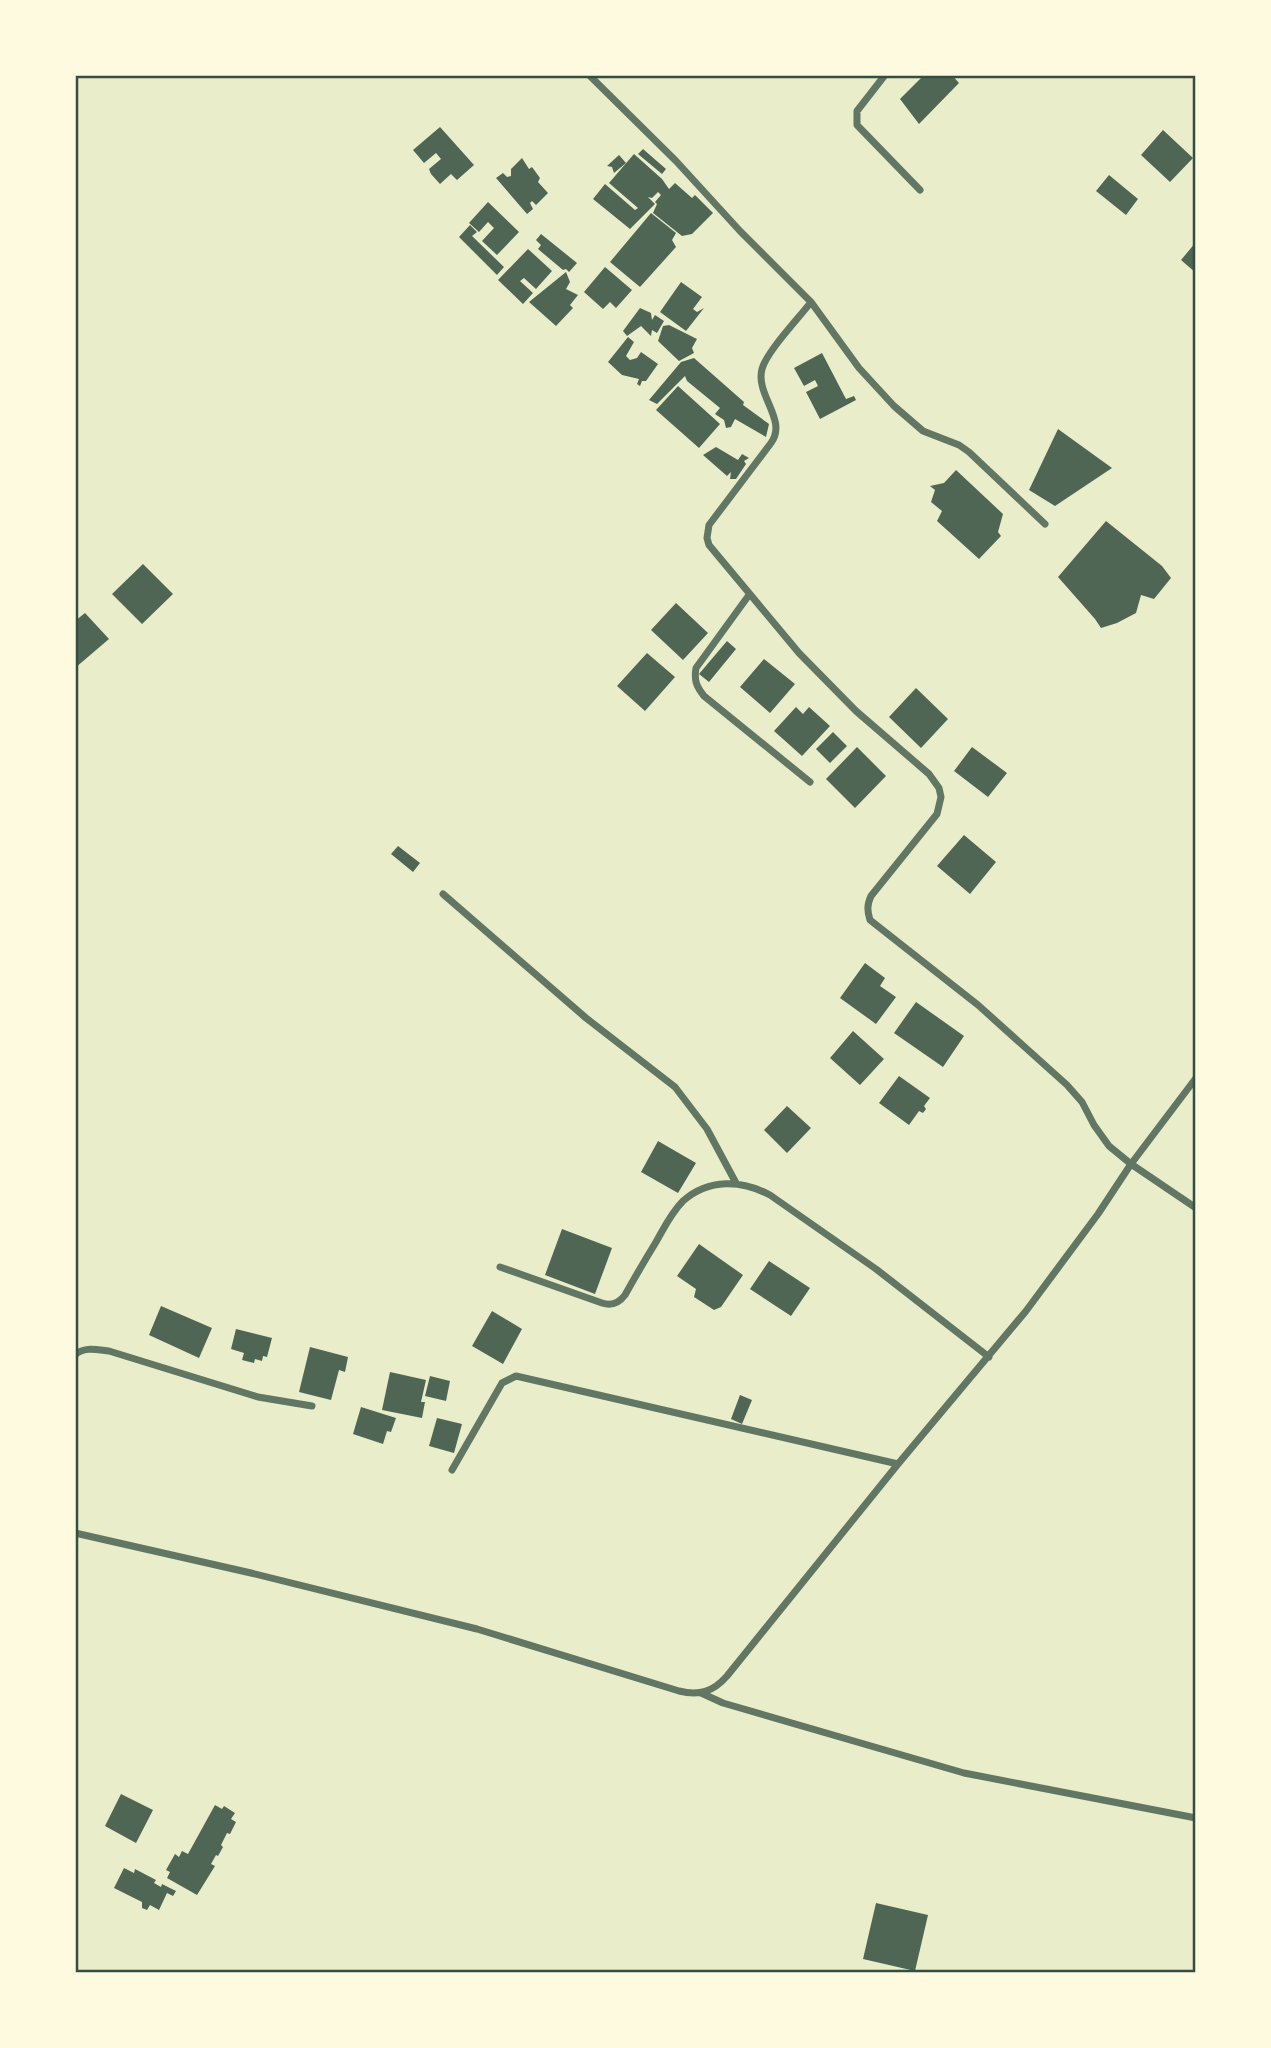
<svg xmlns="http://www.w3.org/2000/svg" width="1271" height="2048" font-family="'Varela Round',sans-serif">
	<style>
		.building { fill: #4f6655 }
		.lines { fill: none; stroke-linecap: round; stroke-linejoin: round }
		.minor { stroke: #617663; stroke-width: 7 }
		.neatline { fill: none; stroke: #344e41; stroke-width: 2.5 }
	</style>
	<rect width="100%" height="100%" fill="#e9edc9"/>
	<path class="building" d="M924 75H952L959 83 919 124 900 99Z
		M440 127 474 165 457 180 451 174 440 184 431 174 429 169 441 159 436 153 424 163 413 150Z
		M1163 130 1193 158 1170 182 1141 155Z
		M643 149 666 169 662 174 638 154Z
		M634 154 662 179 669 189 675 183 692 198 695 195 713 213 692 234 682 236 653 213 657 204 655 202 661 195 658 192 652 198 648 197 655 204 630 229 593 199 605 184 635 210 638 208 609 183Z
		M619 155 626 163 614 173 612 167 607 166Z
		M522 158 529 169 532 167 540 178 538 182 548 193 536 205 532 201 530 203 533 209 527 214 496 178 503 173 507 177 511 176V169Z
		M1109 175 1138 199 1126 215 1096 191Z
		M488 202 519 232 497 255 482 241 494 228 488 222 479 232 469 223Z
		M651 213 676 233 672 240 676 247 640 287 610 262Z
		M470 225 477 232 472 236 504 267 497 275 459 237Z
		M541 234 577 263 569 272 566 269 563 270 538 249 541 245 536 240Z
		M1196 242V273L1181 260Z
		M528 249 552 271 536 289 524 278 520 281 533 293 523 304 498 280Z
		M605 267 632 290 616 308 610 302 603 309 584 292Z
		M566 272 570 282 566 289 578 295 570 305 573 308 556 326 529 302Z
		M681 282 702 297 693 309 697 312 704 308 686 331 660 312Z
		M640 308 651 313 652 320 655 315 664 321 657 333 652 330 651 336 641 326 627 336 623 331Z
		M669 325 697 339 692 348 694 353 679 361 658 341 663 326Z
		M628 337 634 342 626 356 630 360 637 358 641 352 658 364 646 381H642L640 386 637 384 639 379 622 375 608 362Z
		M822 353 846 399 854 396 856 400 820 419 806 392 818 386 815 380 804 386 794 368Z
		M694 358 744 402 743 405 769 424 766 437 735 419 731 427 726 428 724 420 715 414 720 408 687 381 685 376 657 404 649 400 681 362Z
		M678 386 720 424 699 448 656 410Z
		M1058 429 1112 468 1055 506 1029 490Z
		M716 447 738 460 742 454 749 458 744 461 746 464 736 479H730L731 472 727 476 703 455Z
		M956 470 1003 514 998 532 1001 536 979 559 937 521 942 511 931 502 935 490 930 486 944 483Z
		M1106 521 1162 566 1171 578 1154 599 1141 595 1136 613 1117 623 1101 628 1095 619 1058 577Z
		M143 564 173 594 142 624 112 594Z
		M676 603 708 633 683 660 651 630Z
		M85 613 109 639 75 668V621Z
		M727 641 736 649 709 682 699 674Z
		M647 653 675 677 645 711 617 686Z
		M764 659 795 684 770 713 740 687Z
		M916 688 948 719 921 748 889 717Z
		M796 707 803 714 809 707 830 726 802 756 774 731Z
		M833 732 847 746 830 763 816 749Z
		M857 747 886 776 855 808 826 779Z
		M972 747 1007 773 988 797 954 771Z
		M964 835 996 862 970 894 937 866Z
		M398 846 420 863 413 872 391 854Z
		M865 963 885 978 880 986 896 997 876 1024 840 998Z
		M916 1002 964 1036 943 1067 894 1033Z
		M853 1031 884 1059 860 1085 830 1058Z
		M899 1076 930 1098 924 1106 926 1109 923 1113 919 1111 909 1125 879 1103Z
		M787 1106 811 1128 787 1153 764 1130Z
		M658 1141 696 1163 678 1193 641 1172Z
		M562 1229 612 1248 595 1294 545 1275Z
		M699 1244 743 1275 721 1307 714 1310 694 1297 696 1289 677 1276Z
		M769 1261 810 1288 791 1316 750 1289Z
		M161 1306 212 1328 199 1358 149 1335Z
		M492 1311 522 1329 503 1364 472 1346Z
		M236 1329 272 1338 267 1357 263 1356 262 1361 255 1359 254 1363 242 1360 244 1353 231 1349Z
		M310 1347 348 1357 345 1372 339 1370 331 1400 299 1392Z
		M390 1372 426 1380 421 1402H425L422 1418 382 1410Z
		M430 1376 450 1381 446 1401 425 1396Z
		M740 1395 752 1400 742 1424 731 1419Z
		M361 1407 396 1418 391 1432 387 1431 383 1444 353 1434Z
		M437 1418 462 1424 454 1453 429 1446Z
		M121 1794 153 1810 136 1843 105 1826Z
		M215 1805 222 1809 224 1806 235 1813 231 1819 236 1822 230 1834 227 1833 221 1845 223 1847 218 1856 216 1855 211 1864 215 1866 197 1895 167 1878 170 1872 166 1870 175 1854 179 1857 182 1851 188 1854Z
		M124 1868 134 1873 135 1869 156 1880 154 1883 161 1887 162 1884 176 1891 173 1896 167 1893 159 1910 150 1905 147 1910 142 1908V1902L114 1888Z
		M876 1903 928 1915 915 1971 863 1959Z"/>
	<g class="lines">
		<path class="minor" d="M589 75 676 161 740 231 811 302 859 368 894 406 923 431 959 445 969 452 1045 524
			M885 75 857 111V125L920 190
			M811 302C799 318 767 351 762 369 755 395 788 420 771 443L709 525 707 538 709 545 799 653 856 711 929 774 939 788 941 797 937 814 871 896C867 905 867 910 870 920L978 1005 1067 1085 1082 1102 1094 1125 1109 1146 1131 1164 1196 1208
			M749 595 696 668C694 680 696 686 704 696L810 782
			M443 894 586 1018 675 1087 707 1129 736 1183
			M500 1267 602 1303C611 1306 619 1303 625 1295 635 1277 645 1260 656 1242 664 1228 671 1213 683 1201 709 1178 742 1180 770 1195L876 1269 989 1357
			M75 1355C84 1346 98 1350 109 1351L258 1397 312 1406
			M452 1470 502 1383 516 1376 898 1464
			M75 1533 251 1573 477 1629 679 1691C699 1696 713 1692 727 1676L898 1464 1026 1311 1098 1214 1131 1164 1196 1078
			M701 1693 723 1703 964 1773 1196 1818"/>
	</g>
	<rect width="1271" height="2048" fill="none" stroke="#fefae0" stroke-width="154"/>
	<rect x="77" y="77" width="1117" height="1894" class="neatline"/>
</svg>
